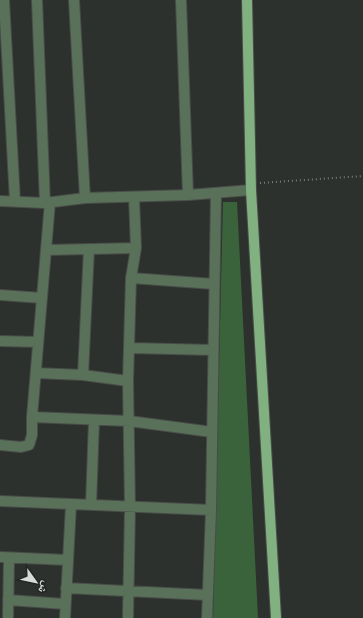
<svg xmlns="http://www.w3.org/2000/svg" width="363" height="618" font-family="'Golos Text','Noto Naskh Arabic',sans-serif">
	<style>
		.green { fill: #3a623b }
		.lines { fill: none; stroke-linecap: round; stroke-linejoin: round }
		.minor-casing { stroke: #494c49; stroke-width: 12 }
		.major-casing { stroke: #494c49; stroke-width: 12 }
		.path { stroke: #7a7d7a; stroke-width: 2; stroke-dasharray: 1 3; stroke-linecap: butt }
		.minor { stroke: #5a7159; stroke-width: 10 }
		.major { stroke: #81b181; stroke-width: 10 }
	</style>
	<rect width="100%" height="100%" fill="#2d312d"/>
	<path class="green" d="M223 202H237L258 618H213Z"/>
	<g class="lines">
		<g class="minor-casing">
			<path id="minor" d="M4 0 15 201
				M37 0 45 203
				M74 0 85 198
				M181 0 188 195
				M0 201 45 203 85 198 188 195 251 190
				M50 202 32 417 129 421 212 432
				M46 250 136 248
				M131 278 214 284
				M0 295 42 298
				M0 341 38 342
				M130 348 213 350
				M36 373 83 375 128 381
				M83 375 89 249
				M0 445 21 447 29 445 32 435V417
				M0 501 211 510
				M91 505 94 420
				M0 557 68 560
				M66 588 208 595
				M8 600 65 604
				M8 618 9 558
				M65 618 71 505
				M128 618 130 507 128 381 131 278 136 248 134 197
				M207 618 211 510 216 193"/>
		</g>
		<g class="major-casing">
			<path id="major" d="M247 0 251 190 276 618"/>
		</g>
		<path class="path" d="M260 183 363 176"/>
		<use href="#minor" class="minor"/>
		<use href="#major" class="major"/>
	</g>
	<g transform="translate(36 582) rotate(123)" stroke="#232723" stroke-width="3" paint-order="stroke">
	<path d="M0-3L7 15L0 10L-7 15Z" fill="#d9dbd9"/>
	<text y="-6" font-size="11" font-weight="bold" text-anchor="middle" fill="#d9dbd9">ش</text>
	</g>
</svg>
